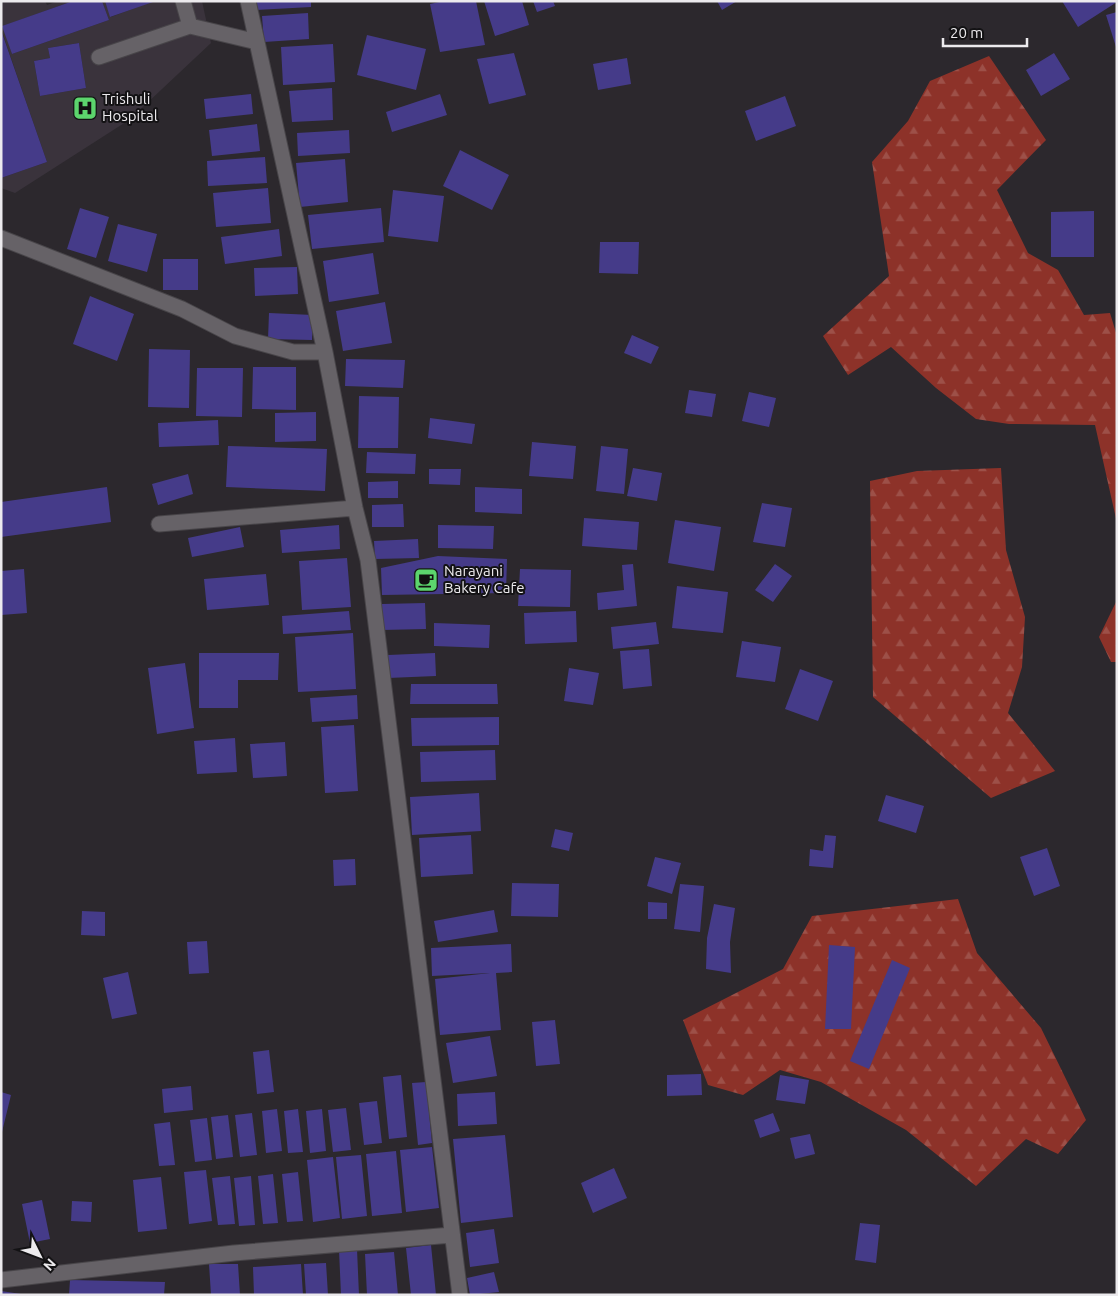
<svg xmlns="http://www.w3.org/2000/svg" width="1118" height="1296" font-family="Ubuntu,sans-serif">
	<style>
		.built { fill: #3a333c; fill-rule: evenodd }
		.forest { fill: url(#forest-firs) }
		.building { fill: #453b89 }
		.lines { fill: none; stroke-linecap: round; stroke-linejoin: round }
		.minor-casing { stroke: #484549; stroke-width: 17 }
		.minor { stroke: #666267; stroke-width: 15 }
		.labels { text-anchor: middle; stroke-width: 4; stroke-linejoin: round; paint-order: stroke }
		.poi-label { font-size: 15px; fill: #eceaed; stroke: #131214; text-anchor: start }
	</style>
	<defs>
		<pattern id="forest-firs" width="22" height="20" patternUnits="userSpaceOnUse" patternTransform="scale(1.25)"><rect width="22" height="20" fill="#8d3229"/><path d="M5 1l3.5 6h-7zM16 11l3.5 6h-7z" fill="#9d5048"/></pattern>
	</defs>
	<rect width="100%" height="100%" fill="#2c282d"/>
	<path class="built" d="M1 1H45L47 5 58 1H73L3 26 12 54 109 20 102 1H105L111 17 154 1H202L211 43 129 120 15 193 1 188V178L47 162 1 29ZM79 43 86 88 40 96 34 61 50 58 48 48Z"/>
	<path class="forest" d="M989 56 1046 140 997 190 1028 253 1058 270 1084 315 1110 313 1117 336V523L1095 425 1009 424 976 419 936 388 891 347 848 375 823 336 889 276 872 162 908 121 930 81Z
		M1001 468 1006 550 1025 617 1022 667 1008 713 1055 771 991 798 873 697 870 481 917 471Z
		M1117 600V662H1111L1099 637Z
		M958 899 977 953 1041 1028 1086 1120 1058 1154 1026 1139 976 1186 906 1130 821 1082 780 1070 743 1095 708 1085 683 1020 783 969 812 916Z"/>
	<path class="building" d="M73 1H102L109 20 12 54 2 26Z
		M105 1H153V2L110 17Z
		M255 1H311V7L256 10Z
		M444 1H476L485 45 440 52 430 4Z
		M484 1H522L529 25 495 36Z
		M533 1H553L555 6 537 12Z
		M717 1H737L722 10Z
		M1062 1H1117V2L1078 27Z
		M1117 12V47H1116L1106 15Z
		M308 13 309 39 264 42 262 16Z
		M1 30 47 162 1 178Z
		M367 35 426 49 416 90 357 75Z
		M79 43 86 88 40 96 34 61 50 58 48 48Z
		M333 44 335 82 283 85 281 47Z
		M514 53 526 95 489 104 477 59Z
		M1054 53 1070 79 1041 96 1026 70Z
		M627 58 631 84 598 90 593 64Z
		M332 88 333 120 292 122 289 91Z
		M251 94 253 114 206 119 204 99Z
		M440 94 447 115 392 132 386 112Z
		M785 96 796 126 756 141 745 111Z
		M257 124 260 151 212 156 209 130Z
		M349 130 350 153 298 156 297 133Z
		M460 150 509 175 492 210 443 186Z
		M265 157 267 183 208 186 207 161Z
		M345 159 348 202 300 207 296 163Z
		M268 188 271 223 216 227 213 193Z
		M393 190 444 196 438 242 388 236Z
		M80 208 109 217 96 258 67 249Z
		M381 208 384 242 312 249 308 215Z
		M1094 211V257H1051V212Z
		M118 224 157 234 147 272 108 261Z
		M279 229 282 256 225 264 221 237Z
		M600 242H639L638 274 599 273Z
		M373 253 379 294 329 302 323 261Z
		M163 259H198V290H163Z
		M297 267 298 294 255 296 254 268Z
		M90 296 134 314 117 361 73 344Z
		M385 302 392 343 343 351 336 311Z
		M269 313 313 315 312 340 268 339Z
		M632 335 659 347 651 364 624 353Z
		M149 349 190 350 189 408 148 407Z
		M346 359 405 360 403 388 345 386Z
		M253 367H296V410L252 409Z
		M197 368H243L242 417 196 416Z
		M689 390 716 394 712 417 685 413Z
		M749 392 776 398 769 427 742 421Z
		M359 396 399 397 398 448H358Z
		M316 412V441L275 442V413Z
		M430 418 475 424 472 444 428 438Z
		M218 420 219 445 159 447 158 423Z
		M532 442 576 446 573 479 529 476Z
		M228 446 327 449 325 491 226 487Z
		M601 446 628 449 624 494 596 491Z
		M367 452 416 454 415 474 366 473Z
		M633 468 662 473 657 501 627 496Z
		M429 469H461L460 485 429 484Z
		M188 474 193 494 158 505 152 484Z
		M398 481V498H368V482Z
		M107 487 111 522 1 537V502Z
		M475 487 522 489V514L475 512Z
		M762 503 792 508 785 547 753 542Z
		M403 504 404 527H372V505Z
		M584 518 639 522 637 550 582 546Z
		M675 520 721 527 714 571 668 563Z
		M339 525 340 549 282 553 280 530Z
		M438 525 494 526 493 549 438 548Z
		M240 527 244 547 192 557 188 538Z
		M418 539 419 558 375 559 374 541Z
		M438 556 507 559 506 593 382 595 381 568Z
		M347 558 351 607 302 610 299 561Z
		M633 564 637 606 598 610 597 593 624 590 622 565Z
		M775 564 792 576 773 602 755 590Z
		M24 569 27 613 1 615V571Z
		M520 569 571 570 570 607 518 606Z
		M266 574 269 605 207 610 204 579Z
		M677 586 728 592 723 633 672 628Z
		M425 603 426 629 382 630V604Z
		M349 611 351 630 283 634 282 616Z
		M576 611 577 642 525 644 524 613Z
		M656 622 659 644 613 649 611 627Z
		M434 623 490 625 489 648 434 646Z
		M353 633 356 689 298 692 295 637Z
		M742 641 781 647 775 682 736 677Z
		M649 649 652 686 623 689 620 651Z
		M199 653H279L278 680H238V708H199Z
		M435 653 436 676 388 678V655Z
		M185 663 194 728 157 734 148 668Z
		M569 668 599 673 593 705 564 701Z
		M800 669 833 681 818 721 785 709Z
		M411 684H497L498 704H410Z
		M357 695 358 719 312 722 310 698Z
		M499 717V745L412 746 411 718Z
		M354 725 358 791 325 793 321 727Z
		M235 738 237 772 197 774 194 741Z
		M285 742 287 776 253 778 250 744Z
		M495 750 496 780 421 782 420 752Z
		M479 793 481 831 412 835 410 797Z
		M886 795 924 806 916 833 878 821Z
		M555 829 573 833 569 851 551 847Z
		M471 835 473 874 421 877 419 838Z
		M825 835 836 836 833 868 809 866 810 849 823 851Z
		M1047 848 1060 886 1034 896 1020 857Z
		M655 857 681 863 672 894 647 886Z
		M355 859 356 885 334 886 333 860Z
		M512 883 559 884 558 917 511 916Z
		M680 884 704 886 700 932 674 929Z
		M648 902 667 903V919H648Z
		M714 904 735 908 730 942 731 973 706 969 707 938Z
		M494 910 498 932 438 942 434 921Z
		M82 911 105 912V936L81 935Z
		M207 941 209 973 189 974 187 942Z
		M511 944 512 972 496 973 501 1030 440 1035 435 979 490 973 432 976 431 948Z
		M829 945 855 947 851 1029H825Z
		M892 960 910 968 869 1069 850 1061Z
		M128 972 137 1014 112 1019 103 978Z
		M555 1020 560 1064 536 1066 532 1022Z
		M490 1036 497 1076 453 1083 446 1043Z
		M269 1050 274 1092 257 1094 253 1052Z
		M701 1074 702 1095 667 1096V1075Z
		M401 1075 407 1137 389 1139 383 1077Z
		M780 1075 809 1080 805 1104 776 1100Z
		M426 1082 432 1143 418 1145 412 1083Z
		M191 1086 193 1110 164 1113 162 1089Z
		M1 1092 11 1095 2 1132H1Z
		M495 1092 497 1124 458 1126 457 1094Z
		M377 1101 382 1143 364 1145 359 1103Z
		M346 1108 351 1150 333 1152 328 1110Z
		M277 1109 282 1151 266 1153 262 1111Z
		M298 1109 303 1152 288 1153 284 1111Z
		M322 1109 326 1151 310 1153 306 1111Z
		M252 1113 257 1155 240 1157 235 1115Z
		M773 1113 780 1131 760 1138 754 1120Z
		M228 1115 233 1157 216 1159 211 1117Z
		M207 1118 212 1160 195 1162 190 1120Z
		M170 1122 175 1165 159 1166 154 1124Z
		M810 1134 815 1154 795 1159 790 1138Z
		M505 1135 513 1217 461 1223 453 1139Z
		M432 1147 439 1208 406 1212 400 1150Z
		M396 1151 402 1213 372 1216 366 1154Z
		M361 1155 367 1216 342 1219 336 1157Z
		M333 1157 340 1218 313 1222 307 1160Z
		M614 1168 627 1198 593 1213 581 1183Z
		M206 1170 212 1221 189 1224 184 1172Z
		M298 1172 303 1221 287 1222 282 1174Z
		M273 1174 278 1223 263 1224 258 1176Z
		M230 1176 235 1224 218 1225 212 1178Z
		M251 1176 255 1225 239 1226 234 1178Z
		M161 1177 167 1229 138 1232 133 1180Z
		M42 1200 50 1239 30 1243 22 1204Z
		M72 1201 92 1202 91 1222 71 1221Z
		M860 1223 880 1225 876 1263 855 1260Z
		M494 1229 499 1263 470 1267 466 1233Z
		M431 1245 436 1295H411L406 1248Z
		M357 1249 359 1295H341L339 1250Z
		M394 1252 398 1295H367L365 1254Z
		M326 1263 328 1295H306L304 1264Z
		M209 1264H238L240 1295H211Z
		M301 1264 303 1295H254L253 1267Z
		M494 1272 499 1292 470 1295 467 1278Z
		M70 1280 165 1282 164 1295H69Z
		M1 1291 21 1294V1295H1Z"/>
	<g class="lines">
		<g class="minor-casing">
			<path id="minor" d="M183 1 190 26 257 42
				M248 1 325 352 355 508 368 560 460 1295
				M99 57 190 26
				M1 238 182 309 235 336 293 352H325
				M159 524 355 508
				M1 1280 234 1253 452 1235"/>
		</g>
		<use href="#minor" class="minor"/>
	</g>
	<defs>
		<g id="hospital-square" transform="scale(1.25)"><rect x="-9" y="-9" width="18" height="18" rx="4" fill="#5cd56d" stroke="#131214"/><path d="M-5-5h3v3.5h4V-5h3V5h-3V1.5h-4V5h-3Z" fill="#111"/></g>
		<g id="cafe-square" transform="scale(1.25)"><rect x="-9" y="-9" width="18" height="18" rx="4" fill="#5cd56d" stroke="#131214"/><path d="M-5.5-4.5H6V0H3Q3 3.5 0 3.5H-2.5Q-5.5 3.5-5.5 0ZM3-3.2v2h1.7v-2ZM-6 4.5H4V6H-6Z" fill="#111"/></g>
	</defs>
	<g fill-rule="evenodd">
		<use href="#hospital-square" x="85" y="108"/>
		<use href="#cafe-square" x="426" y="580"/>
	</g>
	<g class="labels">
		<g class="poi-label">
			<text x="102" y="104">Trishuli<tspan x="102" dy="17">Hospital</tspan></text>
			<text x="444" y="576">Narayani<tspan x="444" dy="17">Bakery Cafe</tspan></text>
		</g>
	</g>
	<rect width="1118" height="1296" fill="none" stroke="#eceaed" stroke-width="5"/>
	<g transform="translate(40 1256) rotate(132)" stroke="#131214" stroke-width="4" paint-order="stroke">
	<path d="M0-4L9 19L0 12L-9 19Z" fill="#eceaed"/>
	<text y="-8" font-size="14" font-weight="bold" text-anchor="middle" fill="#eceaed">N</text>
	</g>
	<path d="M943 38v8h84v-8" fill="none" stroke="#eceaed" stroke-width="2.5"/>
	<text x="950" y="38" font-size="15" fill="#eceaed" stroke="#131214" stroke-width="4" paint-order="stroke">20 m</text>
</svg>
